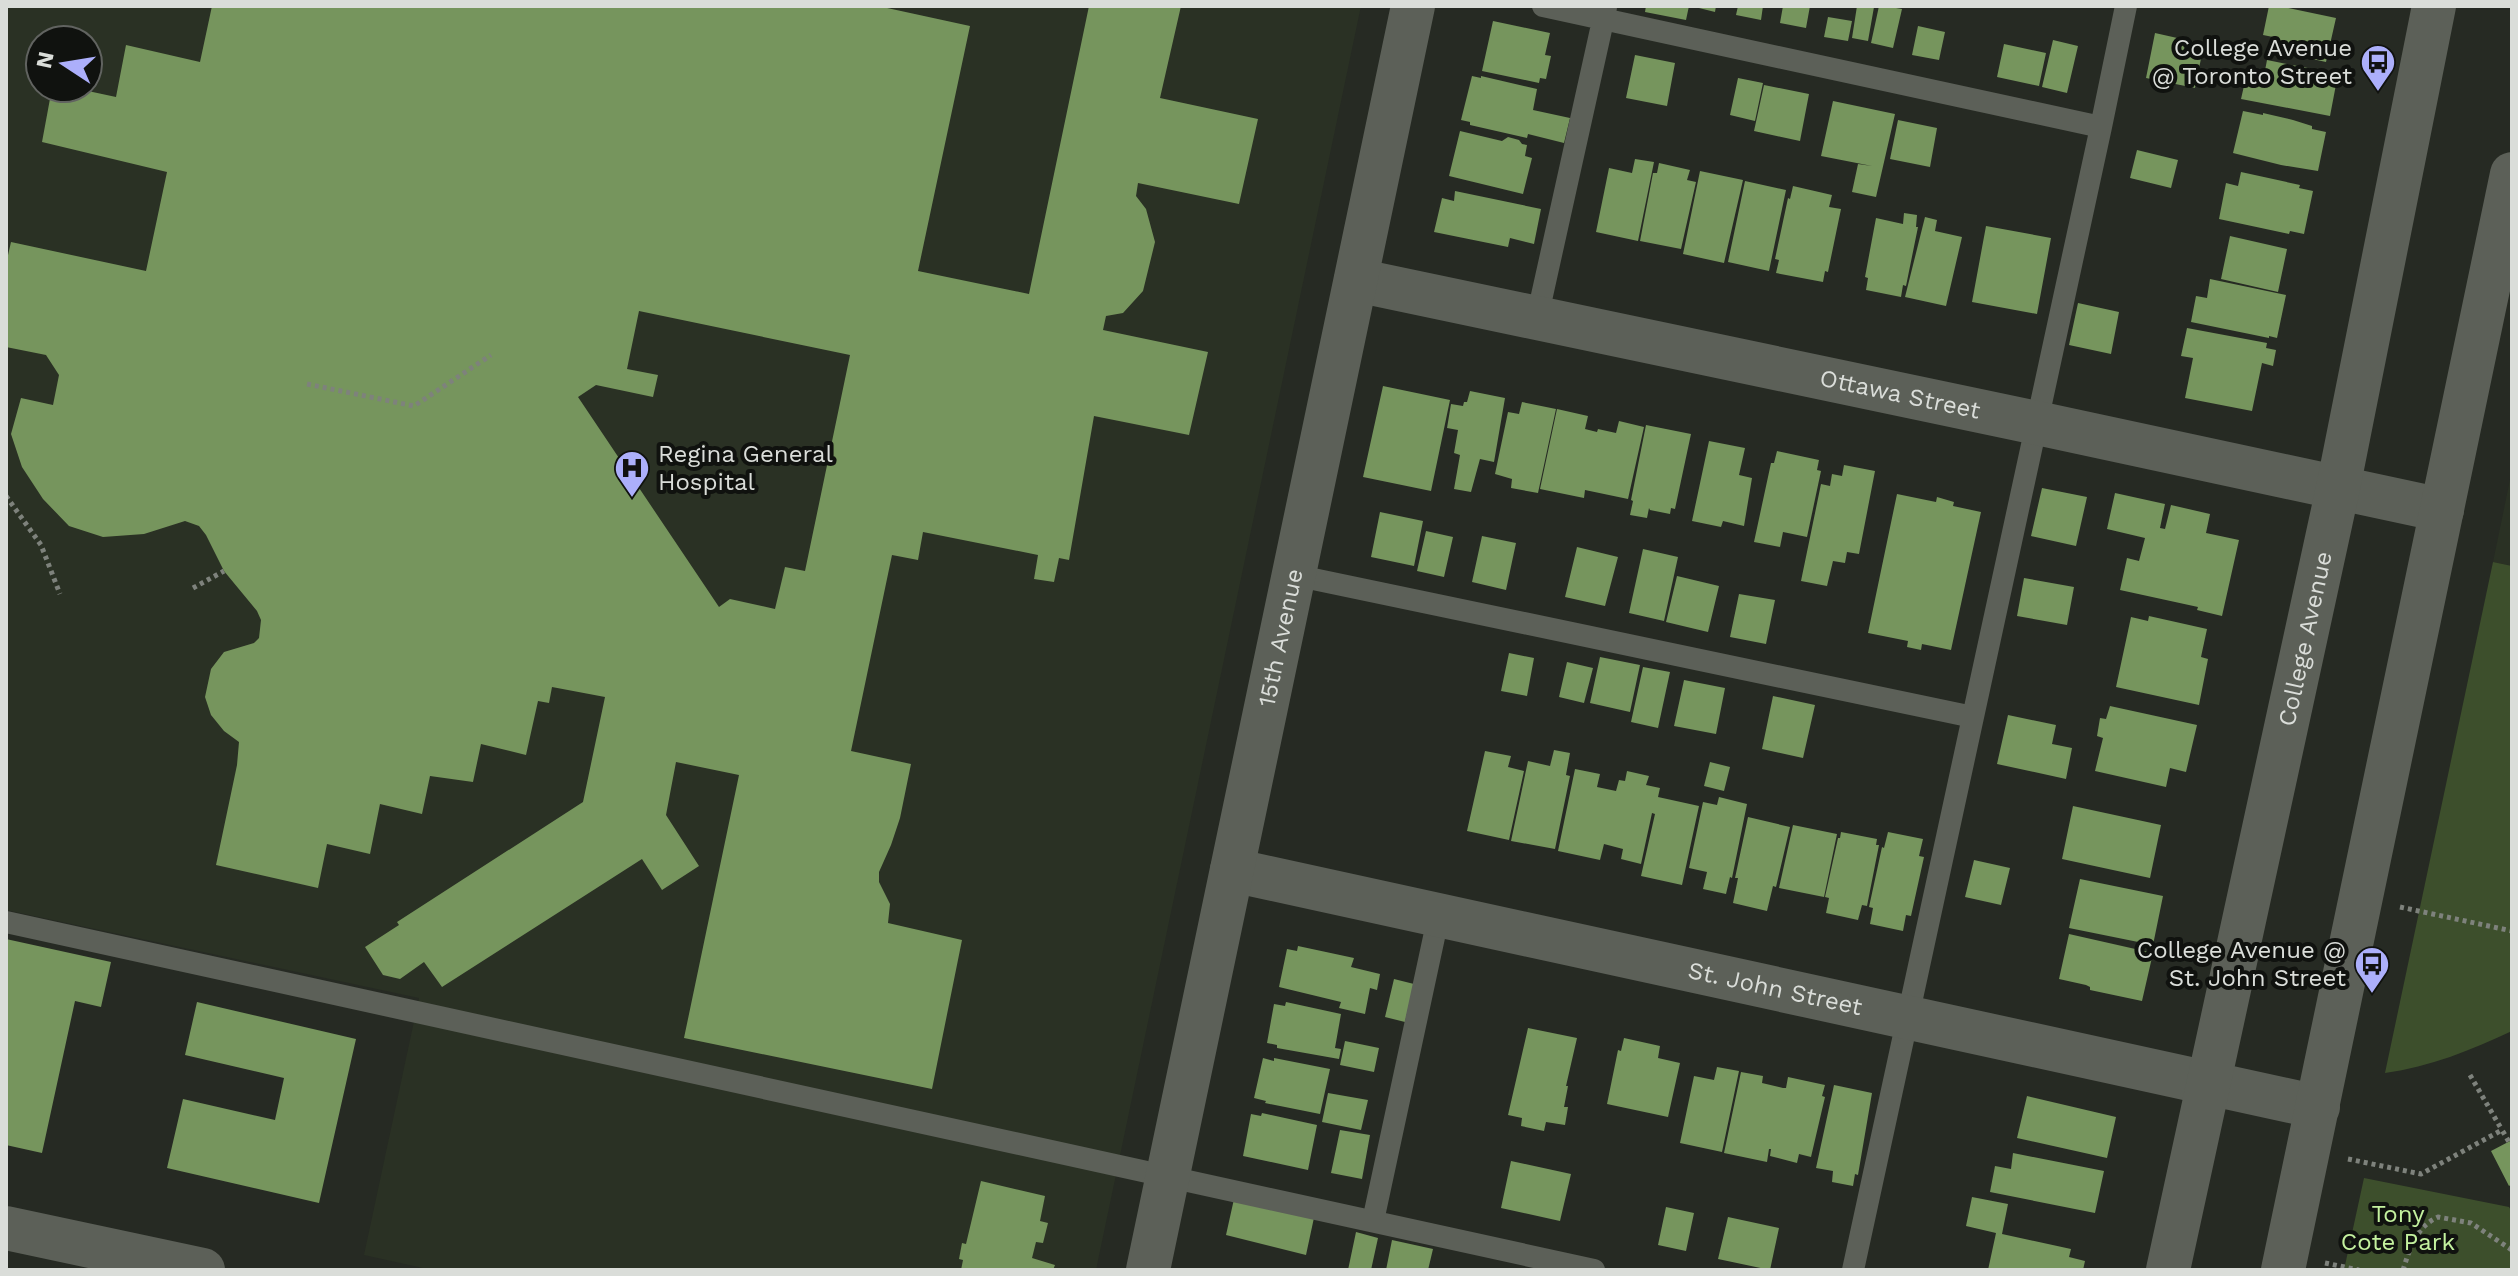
<svg xmlns="http://www.w3.org/2000/svg" width="2518" height="1276" font-family="'Work Sans',sans-serif">
	<style>
		.built { fill: #2a3124; fill-rule: evenodd }
		.green { fill: #3d4f2c }
		.building { fill: #76955d; fill-rule: evenodd }
		.lines { fill: none; stroke-linecap: round; stroke-linejoin: round }
		.path { stroke: #7e827c; stroke-width: 5; stroke-dasharray: 4 4; stroke-linecap: butt }
		.service { stroke: #5c6058; stroke-width: 22 }
		.minor { stroke: #5c6058; stroke-width: 44 }
		.tertiary { stroke: #5c6058; stroke-width: 44 }
		.labels { text-anchor: middle; stroke-width: 8; stroke-linejoin: round; paint-order: stroke }
		.poi-label { font-size: 24px; fill: #daddd9; stroke: #10120f; text-anchor: end }
		.street-label { font-size: 24px; fill: #daddd9; stroke: #10120f }
		.park-label { font-size: 24px; fill: #c4f19f; stroke: #10120f }
	</style>
	<rect width="100%" height="100%" fill="#262a23"/>
	<path class="built" d="M6 6H1361L1096 1270H432L364 1255 419 998 6 910ZM40 40H88V88H40Z
		M2512 470V566L2493 562Z"/>
	<path class="green" d="M2493 562 2512 566V1031C2471 1050 2430 1067 2385 1073Z
		M2364 1178 2509 1207 2512 1212V1270H2344Z"/>
	<path class="building" d="M212 6H878L970 26 918 271 1029 294 1089 6H1181L1160 98 1258 119 1239 204 1138 183 1136 196 1146 209 1155 242 1143 291 1123 313 1106 316 1103 330 1208 352 1189 435 1094 416 1069 560 1059 558 1054 582 1034 579 1038 555 923 532 918 560 892 555 851 751 911 764 900 818 891 845 879 872V882L890 904 888 923 962 940 932 1089 684 1038 739 775 676 762 666 815 699 866 662 890 642 859 442 987 424 962 400 979 383 975 365 947 399 925 397 922 583 802 605 697 552 687 549 703 538 701 526 755 481 744 473 782 430 776 422 814 380 804 370 854 327 844 318 888 216 865 237 765 239 742 224 731 211 715 205 697 211 669 224 652 254 643 259 638 261 620 257 611 224 571 206 535 199 526 185 521 144 534 103 537 69 526 43 499 22 467 11 434 21 398 53 405 59 375 46 355 6 347V264L11 242 146 271 167 172 42 142 52 88H74L116 97 126 45 200 62ZM639 311 850 355 805 571 785 567 775 609 730 599 719 607 578 397 596 385 653 397 658 375 627 369Z
		M1646 6H1689L1686 20 1645 12Z
		M1691 6H1716L1715 12Z
		M1738 6H1763L1761 20 1736 15Z
		M1783 6H1810L1806 28 1780 23Z
		M1857 6 1874 7 1868 41 1852 38Z
		M1879 6H1897L1896 8 1902 9 1893 48 1871 43Z
		M2269 6H2279L2336 18 2326 62 2271 50 2273 37 2263 35Z
		M1828 17 1852 21 1848 41 1824 37Z
		M1493 21 1550 33 1545 55 1551 56 1546 79 1540 78 1539 83 1482 71Z
		M1918 26 1945 32 1939 60 1912 55Z
		M2155 33 2204 44 2195 88 2146 78Z
		M2053 40 2078 46 2067 93 2042 87Z
		M2004 44 2046 53 2039 86 1997 77Z
		M1635 55 1675 63 1667 106 1626 98Z
		M2267 60 2338 74 2330 116 2241 99 2246 77 2263 81Z
		M1472 76 1481 78V76L1537 89 1533 110 1570 118 1564 143 1528 134 1527 138 1470 125V122L1461 120Z
		M1738 78 1763 83 1755 121 1730 115Z
		M1764 85 1809 94 1800 141 1754 131Z
		M1833 101 1895 114 1876 197 1852 192 1858 164 1872 166 1821 156Z
		M2243 111 2263 115V113L2293 120 2312 126V129L2326 132 2318 171 2281 165 2233 153Z
		M1898 120 1937 128 1930 167 1890 159Z
		M1460 131 1502 141 1508 137 1519 140 1522 144 1527 145 1525 156 1532 158 1523 194 1449 176Z
		M2137 150 2178 160 2171 188 2130 178Z
		M1635 159 1654 162 1638 241 1596 232 1609 168 1632 173Z
		M1659 163 1690 170 1687 180 1696 182 1681 249 1640 241 1653 173H1657Z
		M1700 171 1743 180 1724 263 1683 254Z
		M2241 172 2300 185 2299 188 2313 191 2304 234 2290 231 2289 234 2219 219 2226 183 2238 186Z
		M1745 181 1786 190 1769 271 1728 262Z
		M1793 186 1832 195 1829 207 1841 209 1828 272 1825 271 1823 282 1776 273 1779 260 1775 259 1788 198 1790 199Z
		M1455 191 1541 209 1534 244 1510 238 1508 247 1434 232 1442 198 1454 201Z
		M1904 213 1917 215 1916 227H1918L1906 286 1903 285 1901 297 1866 290 1868 278 1865 277 1876 218 1903 224Z
		M1925 217 1937 220 1935 231 1962 237 1946 306 1905 297Z
		M1986 226 2051 238 2037 314 1972 302Z
		M2230 236 2287 249 2278 292 2221 279Z
		M2210 279 2286 295 2277 338 2269 336V338L2191 322 2196 296 2207 298Z
		M2078 303 2119 312 2111 354 2069 345Z
		M2187 328 2267 343 2266 348 2276 350 2273 366 2262 363 2252 411 2185 398 2193 358 2181 356Z
		M1383 386 1450 400 1431 491 1363 477Z
		M1470 391 1505 398 1494 462 1480 459 1471 492 1454 489 1460 455 1454 453 1458 430 1447 428 1451 404 1463 406 1464 402H1467Z
		M1522 402 1556 409 1538 493 1511 488 1512 479 1495 474 1508 412 1519 414Z
		M1557 409 1588 416 1585 429 1597 432 1598 429 1616 433 1619 421 1644 427 1628 499 1585 490 1584 498 1540 489Z
		M1646 425 1691 434 1675 509 1671 508 1670 514 1650 510 1649 508 1647 518 1630 515 1633 501 1631 500Z
		M1709 441 1745 448 1739 475 1752 478 1744 526 1723 521 1721 527 1692 521Z
		M1777 451 1819 460 1817 470 1821 471 1807 537 1783 532 1780 547 1754 542 1771 463H1774Z
		M1844 465 1875 471 1859 554 1847 552 1845 563 1833 561 1827 586 1801 581 1821 484 1830 486 1832 474 1842 476Z
		M2042 488 2087 497 2076 546 2031 536Z
		M2115 493 2165 504 2160 528 2165 529 2171 505 2210 514 2206 533 2239 540 2222 616 2197 610 2198 607 2120 590 2127 558 2139 561 2145 538 2107 529Z
		M1897 494 1936 502 1937 497 1954 502 1953 506 1981 512 1951 650 1922 644 1921 650 1907 647 1908 641 1868 633Z
		M1380 512 1423 521 1414 566 1371 557Z
		M1426 531 1453 537 1444 577 1417 571Z
		M1482 536 1516 543 1506 590 1472 582Z
		M1577 547 1618 557 1605 606 1565 597Z
		M1643 549 1678 557 1664 621 1629 613Z
		M1677 576 1719 586 1708 632 1666 622Z
		M2024 578 2074 587 2067 625 2017 616Z
		M1739 594 1775 600 1766 644 1730 637Z
		M2149 616 2207 629 2201 657 2208 659 2199 705 2116 687 2131 617 2148 621Z
		M1509 653 1534 658 1527 696 1501 691Z
		M1600 657 1640 665 1630 712 1590 703Z
		M1567 662 1593 668 1584 703 1559 697Z
		M1643 667 1670 672 1658 728 1631 722Z
		M1684 680 1725 688 1716 734 1674 726Z
		M1773 696 1815 705 1803 758 1762 749Z
		M2110 706 2197 725 2186 772 2170 768 2166 787 2095 771 2103 738 2097 736 2100 718 2106 719Z
		M2008 715 2056 725 2052 744 2072 748 2066 779 1997 764Z
		M1554 750 1570 753 1566 775 1570 776 1555 849 1511 841 1528 761 1550 766Z
		M1485 751 1511 756 1508 767 1524 771 1509 840 1467 831Z
		M1710 762 1730 767 1724 791 1704 786Z
		M1575 769 1600 774 1597 787 1616 791 1619 780 1625 781 1627 771 1649 776 1646 785 1660 788 1658 797 1699 806 1682 885 1641 876 1655 814 1652 813 1641 864 1621 859 1623 849 1604 844 1600 860 1558 851Z
		M1719 797 1747 804 1732 878 1730 877 1726 894 1703 889 1707 872 1689 868 1703 802 1717 805Z
		M2073 806 2161 825 2150 878 2062 859Z
		M1748 817 1790 827 1776 887 1773 886 1767 911 1733 903 1738 878H1735Z
		M1793 825 1837 834 1824 897 1779 888Z
		M1841 832 1877 839 1876 845H1879L1867 906 1862 905 1858 920 1826 913 1829 898 1825 897 1838 838H1840Z
		M1888 832 1923 839 1919 856 1924 857 1911 916 1906 915 1903 931 1870 924 1873 908 1869 907 1882 847 1884 848Z
		M1974 860 2010 868 2001 905 1965 897Z
		M2080 879 2163 896 2153 945 2069 928Z
		M2069 934 2153 953 2142 1001 2090 990V987L2086 985 2059 979Z
		M6 939 111 962 101 1007 75 1001 42 1153 6 1145Z
		M1298 946 1354 958 1351 967 1380 974 1377 990 1370 988 1365 1014 1339 1008 1341 1002 1279 987 1287 949 1297 951Z
		M1394 979 1414 984 1405 1022 1385 1017Z
		M197 1002 356 1039 319 1203 167 1168 183 1099 275 1120 284 1078 185 1055Z
		M1286 1002 1341 1014 1335 1048 1341 1049 1339 1059 1277 1048V1045L1267 1043 1274 1004 1285 1006Z
		M1528 1028 1577 1038 1566 1086H1568L1564 1107H1568L1565 1125 1546 1122 1544 1131 1521 1126 1522 1118 1508 1115Z
		M1624 1038 1660 1046 1658 1058 1680 1063 1668 1117 1607 1104 1618 1050 1621 1051Z
		M1345 1041 1379 1048 1374 1072 1340 1065Z
		M1263 1058 1274 1061V1058L1330 1069 1320 1114 1265 1103 1266 1101 1254 1098Z
		M1717 1067 1739 1071 1722 1152 1680 1143 1694 1076 1714 1080Z
		M1741 1072 1763 1076 1762 1083 1783 1088H1786L1788 1077 1825 1085 1822 1096 1825 1097 1811 1157 1799 1154 1797 1163 1770 1156 1771 1149H1769L1767 1162 1724 1153Z
		M1834 1085 1872 1093 1858 1175 1855 1174 1853 1186 1832 1182 1833 1171 1816 1168Z
		M1328 1093 1368 1100 1361 1130 1322 1122Z
		M2027 1096 2116 1117 2107 1158 2017 1138Z
		M1262 1113 1317 1125 1308 1170 1243 1156 1251 1114 1261 1116Z
		M1340 1130 1370 1135 1362 1179 1331 1173Z
		M2512 1140V1184L2509 1186 2491 1151Z
		M2013 1153 2104 1171 2095 1213 1990 1192 1995 1166 2011 1169Z
		M1511 1161 1571 1174 1560 1221 1501 1208Z
		M981 1181 1045 1196 1040 1221 1048 1223 1043 1243 1036 1242 1032 1258 1055 1265 1053 1270H961L963 1260 959 1259 962 1243 966 1244Z
		M1972 1197 2008 1204 2002 1234 2071 1249 2069 1257 2085 1261 2083 1270H1988L1996 1233 1966 1226Z
		M1234 1199 1315 1213 1306 1255 1226 1235Z
		M1666 1207 1694 1213 1686 1251 1658 1245Z
		M1728 1217 1779 1228 1770 1270 1718 1259Z
		M1356 1232 1378 1238 1371 1270H1348Z
		M1392 1240 1433 1249 1428 1270H1386Z"/>
	<g class="lines">
		<path class="path" d="M307 384 414 406 491 355
			M6 496 41 545 60 594
			M193 588 224 571
			M2400 907 2512 931
			M2470 1075 2502 1130
			M2348 1159 2421 1174 2502 1130 2509 1142
			M2325 1263 2359 1270
			M2403 1270C2410 1248 2416 1227 2438 1217L2471 1223 2512 1250"/>
		<path class="service" d="M1543 6 2101 127
			M1537 318 1606 7
			M1294 575 1973 717
			M6 922 1594 1270
			M1373 1221 1439 914
			M1853 1270 2101 127 2126 6"/>
		<g class="minor">
			<path id="s1" d="M1356 280 2037 423 2442 510"/>
			<path id="s2" d="M1232 870 2318 1107"/>
			<path d="M6 1228 203 1270"/>
			<path id="s3" d="M1148 1270 1413 6"/>
		</g>
		<g class="tertiary">
			<path id="s4" d="M2168 1270 2338 488 2434 6"/>
			<path d="M2283 1270 2512 174"/>
		</g>
	</g>
	<defs>
		<g id="bus-pin" transform="scale(1.8)"><path d="M0 17L-7.5 6A9.5 9.5 0 1 1 7.5 6Z" fill="#acaffb" stroke="#10120f"/><path d="M-5-6H5V4H4V6H2V4H-2V6H-4V4H-5ZM-3.5-4V0h7V-4ZM-3.5 1.2v1.5H-2V1.2ZM2 1.2v1.5H3.5V1.2Z" fill="#111"/></g>
		<g id="hospital-pin" transform="scale(1.8)"><path d="M0 17L-7.5 6A9.5 9.5 0 1 1 7.5 6Z" fill="#acaffb" stroke="#10120f"/><path d="M-5-5h3v3.5h4V-5h3V5h-3V1.5h-4V5h-3Z" fill="#111"/></g>
	</defs>
	<g fill-rule="evenodd">
		<use href="#bus-pin" x="2378" y="62"/>
		<use href="#hospital-pin" x="632" y="468"/>
		<use href="#bus-pin" x="2372" y="964"/>
	</g>
	<g class="labels">
		<g class="poi-label">
			<text x="2352" y="56">College Avenue<tspan x="2352" dy="28">@ Toronto Street</tspan></text>
			<text x="658" y="462" text-anchor="start">Regina General<tspan x="658" dy="28">Hospital</tspan></text>
			<text x="2346" y="958">College Avenue @<tspan x="2346" dy="28">St. John Street</tspan></text>
		</g>
		<g class="street-label">
			<text dy="8" stroke="none"><textPath href="#s1" startOffset="556">Ottawa Street</textPath></text>
			<text dy="8" stroke="none"><textPath href="#s3" startOffset="646">15th Avenue</textPath></text>
			<text dy="8" stroke="none"><textPath href="#s4" startOffset="646">College Avenue</textPath></text>
			<text dy="8" stroke="none"><textPath href="#s2" startOffset="556">St. John Street</textPath></text>
		</g>
		<g class="park-label">
			<text x="2398" y="1222">Tony<tspan x="2398" dy="28">Cote Park</tspan></text>
		</g>
	</g>
	<rect width="2518" height="1276" fill="none" stroke="#daddd9" stroke-width="16"/>
	<g transform="translate(64 64) rotate(282)"><circle r="38" fill="#10120f" stroke="#616360" stroke-width="2"/>
	<path d="M0-6L14 30L0 20L-14 30Z" fill="#acaffb"/>
	<text y="-12" font-size="22" font-weight="bold" text-anchor="middle" fill="#daddd9">N</text>
	</g>
</svg>
